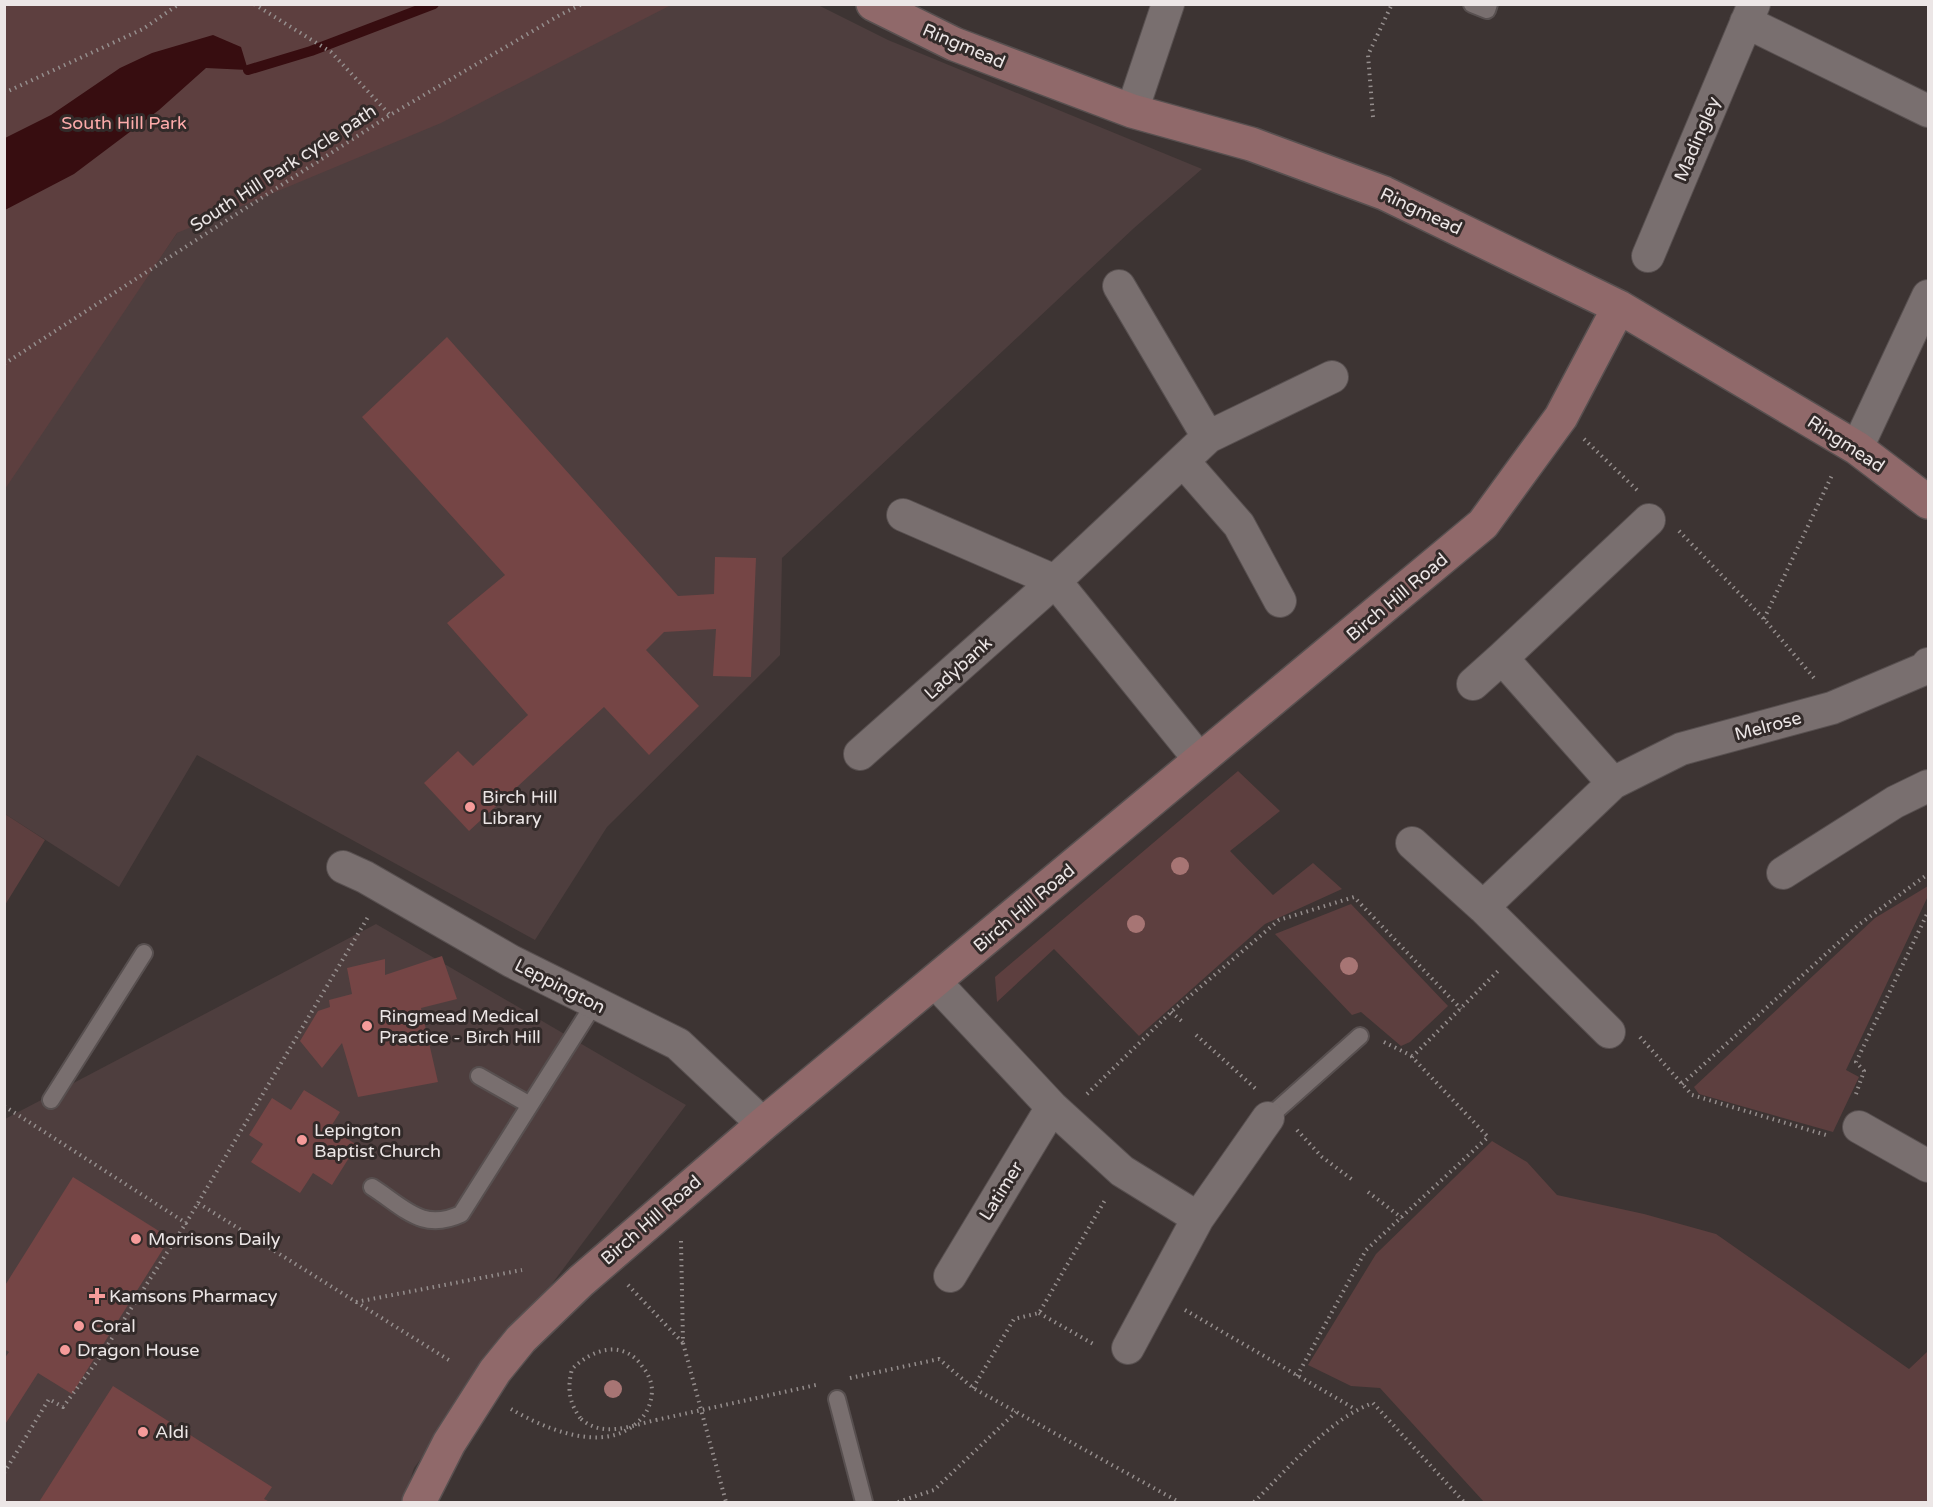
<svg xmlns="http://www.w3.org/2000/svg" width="1933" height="1507" font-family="'Varela Round',sans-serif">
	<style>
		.built { fill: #4e3e3e }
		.green { fill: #5d3f3f }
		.water { fill: #370d10 }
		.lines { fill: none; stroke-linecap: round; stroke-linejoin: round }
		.stream { stroke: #370d10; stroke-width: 10 }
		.building { fill: #754545 }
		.lane-casing { stroke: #585050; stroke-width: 20 }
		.street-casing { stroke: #585050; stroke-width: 34 }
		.secondary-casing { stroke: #585050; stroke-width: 36 }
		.path { stroke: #958e8d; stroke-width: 4; stroke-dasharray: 1.5 4.5; stroke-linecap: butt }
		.lane { stroke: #796f6f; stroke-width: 16 }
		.street { stroke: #796f6f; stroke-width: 32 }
		.secondary { stroke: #90696a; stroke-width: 33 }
		.path-bridge { stroke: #958e8d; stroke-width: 4; stroke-dasharray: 1.5 4.5; stroke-linecap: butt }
		.tree { fill: #a77574 }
		.poi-dot { fill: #f59b9a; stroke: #322a29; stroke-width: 2 }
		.labels { text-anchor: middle; stroke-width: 6; stroke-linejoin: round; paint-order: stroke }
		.street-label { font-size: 18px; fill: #ece6e6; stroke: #322a29 }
		.park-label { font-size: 18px; fill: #fdabaa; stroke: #322a29 }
		.poi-label { font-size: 18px; fill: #ece6e6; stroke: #322a29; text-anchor: start }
	</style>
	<rect width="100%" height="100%" fill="#3d3433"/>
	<path class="built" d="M535 5H818L888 40 1202 169 1134 228 782 558 780 655 607 827 535 940 197 755 119 887 5 814 4 486 177 233Z
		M376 924 686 1105 414 1468 403 1502H5V1119Z"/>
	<path class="green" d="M4 5H671L441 123 177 233 5 489Z
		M1238 771 1280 811 1230 851 1273 895 1313 863 1342 889 1265 924 1139 1036 1054 949 997 1002 995 977Z
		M5 814 45 840 5 905Z
		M1928 886V896L1846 1070 1859 1077 1833 1132 1699 1094 1694 1087 1875 918Z
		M1351 904 1448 1006 1410 1042 1401 1046 1361 1012 1352 1015 1275 934Z
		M1492 1141 1527 1162 1557 1195 1644 1214 1716 1234 1909 1369 1928 1351V1502H1484L1380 1388 1351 1386 1308 1365 1376 1254Z"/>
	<path class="water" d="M213 35 241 47 248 70 206 68 159 110 74 174 5 210V138L51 115 120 68 152 53Z"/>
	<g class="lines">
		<path class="stream" d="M248 70 311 51 434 4"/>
	</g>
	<path class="building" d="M447 337 678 596 714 594 715 557 756 558 751 677 713 676 716 629 664 632 646 650 699 706 649 755 604 707 469 831 424 783 458 751 473 766 528 715 447 623 505 575 362 417Z
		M442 956 457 999 421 1008 438 1082 358 1097 342 1043 322 1068 300 1041 318 1011 330 1007 329 1000 352 994 347 968 385 959V975Z
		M304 1090 340 1112 330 1128 357 1145 332 1185 313 1173 300 1193 251 1162 263 1144 249 1135 272 1098 291 1110Z
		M73 1177 170 1238 72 1394 38 1373 4 1426V1359L9 1352 4 1349V1287Z
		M113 1386 272 1487 264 1499 270 1502H39Z"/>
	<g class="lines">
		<g class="lane-casing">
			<path id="lane" d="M1472 4 1487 10 1489 4
				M479 1076 530 1105
				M51 1100 144 953
				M1268 1118 1360 1036
				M372 1187C405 1208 422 1232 461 1214L594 1004
				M837 1399 864 1502"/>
		</g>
		<g class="street-casing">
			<path id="street" d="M1746 22 1928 111
				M1132 111 1168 4
				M1648 256 1754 4
				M1119 286 1208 437
				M1857 448 1928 296
				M1183 461 1239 525 1280 601
				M1473 684 1502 658
				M860 754 1055 581 903 515
				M1200 760 1055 581 1208 437 1332 377
				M1613 783 1502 658 1649 520
				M1412 843 1483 907
				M343 867 365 877 511 961 678 1044 763 1124
				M1783 873 1895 802 1928 786
				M935 982 1052 1107 1122 1171 1198 1218 1128 1348
				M1609 1032 1483 907 1613 783 1681 749 1832 708 1924 669 1928 664
				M1859 1127 1928 1166
				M1198 1218 1268 1118
				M950 1276 1052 1107"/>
		</g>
		<g class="secondary-casing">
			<path id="secondary" d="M873 4 954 44 1132 111 1251 144 1384 193 1619 307 1857 448 1928 502
				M419 1502 449 1443 495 1371 521 1339 581 1281 763 1124 1483 524 1561 417 1619 307"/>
		</g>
		<path class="path" d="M254 4 331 52 390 115
			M4 93 143 29 179 4
			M1373 117 1368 55 1392 4
			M4 364 390 115 560 15 582 4
			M1584 439 1637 490
			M1679 531 1764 619 1814 678
			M1764 619 1833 473
			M1171 1012 1184 1023
			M1196 1035 1256 1089
			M1640 1037 1692 1095 1826 1135
			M1384 1042 1412 1056
			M1682 1084 1857 926 1928 874
			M1087 1094 1171 1012 1279 920 1354 897 1461 1009
			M1856 1094 1864 1071 1856 1062 1928 912
			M4 1106 186 1223 198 1203 452 1362
			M1297 1130 1322 1157 1354 1181
			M1368 1192 1402 1218
			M198 1203 368 917
			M681 1241 683 1343 726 1502
			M628 1285 683 1343
			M356 1302 522 1270
			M1185 1310 1355 1409
			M1039 1313 1095 1345
			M1297 1376 1366 1250 1488 1137 1412 1057 1499 970
			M850 1378 939 1359 973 1388 1179 1502
			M973 1388 1014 1319 1039 1313 1105 1200
			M511 1409C543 1428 599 1452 633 1426 645 1417 651 1407 652 1391 652 1382 648 1373 642 1366 623 1339 592 1349 572 1369 567 1389 569 1403 581 1419
			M656 1420 816 1385
			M4 1473 49 1399 63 1407 98 1360 186 1223
			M898 1502 934 1490 1016 1412
			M1254 1502C1287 1470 1330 1418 1373 1403L1464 1502"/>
		<use href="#lane" class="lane"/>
		<use href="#street" class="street"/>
		<use href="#secondary" class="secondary"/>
		<path class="path-bridge" d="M581 1419C603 1438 630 1426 656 1420"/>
	</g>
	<g class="tree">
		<circle cx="1180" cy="866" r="9"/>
		<circle cx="1136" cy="924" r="9"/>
		<circle cx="1349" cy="966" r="9"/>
		<circle cx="613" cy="1389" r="9"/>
	</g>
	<g class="poi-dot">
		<circle cx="470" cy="807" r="6"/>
		<circle cx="367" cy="1026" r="6"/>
		<circle cx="302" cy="1140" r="6"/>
		<circle cx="136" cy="1239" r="6"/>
		<path d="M94 1287h6v6h6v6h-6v6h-6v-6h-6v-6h6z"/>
		<circle cx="79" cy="1326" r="6"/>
		<circle cx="65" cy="1350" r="6"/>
		<circle cx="143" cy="1432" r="6"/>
	</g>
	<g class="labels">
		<g class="street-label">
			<text transform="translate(964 46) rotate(23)" y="6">Ringmead</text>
			<text transform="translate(1697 139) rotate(-67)" y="6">Madingley</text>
			<text transform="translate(283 168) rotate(-33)" y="6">South Hill Park cycle path</text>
			<text transform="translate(1421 211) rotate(25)" y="6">Ringmead</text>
			<text transform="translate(1846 444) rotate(33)" y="6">Ringmead</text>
			<text transform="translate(1397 597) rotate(-40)" y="6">Birch Hill Road</text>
			<text transform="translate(958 668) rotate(-42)" y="6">Ladybank</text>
			<text transform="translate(1768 726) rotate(-15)" y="6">Melrose</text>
			<text transform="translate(1024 908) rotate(-40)" y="6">Birch Hill Road</text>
			<text transform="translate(560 986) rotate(27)" y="6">Leppington</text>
			<text transform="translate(1001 1191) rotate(-58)" y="6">Latimer</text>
			<text transform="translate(651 1220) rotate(-41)" y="6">Birch Hill Road</text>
		</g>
		<g class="park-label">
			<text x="124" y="129">South Hill Park</text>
		</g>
		<g class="poi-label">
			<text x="482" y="803">Birch Hill<tspan x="482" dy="21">Library</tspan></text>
			<text x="379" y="1022">Ringmead Medical<tspan x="379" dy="21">Practice - Birch Hill</tspan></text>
			<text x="314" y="1136">Lepington<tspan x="314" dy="21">Baptist Church</tspan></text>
			<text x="148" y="1245">Morrisons Daily</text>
			<text x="109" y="1302">Kamsons Pharmacy</text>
			<text x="91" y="1332">Coral</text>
			<text x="77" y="1356">Dragon House</text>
			<text x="155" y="1438">Aldi</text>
		</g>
	</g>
	<rect width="1933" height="1507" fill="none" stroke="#ece6e6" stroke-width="12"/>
</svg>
